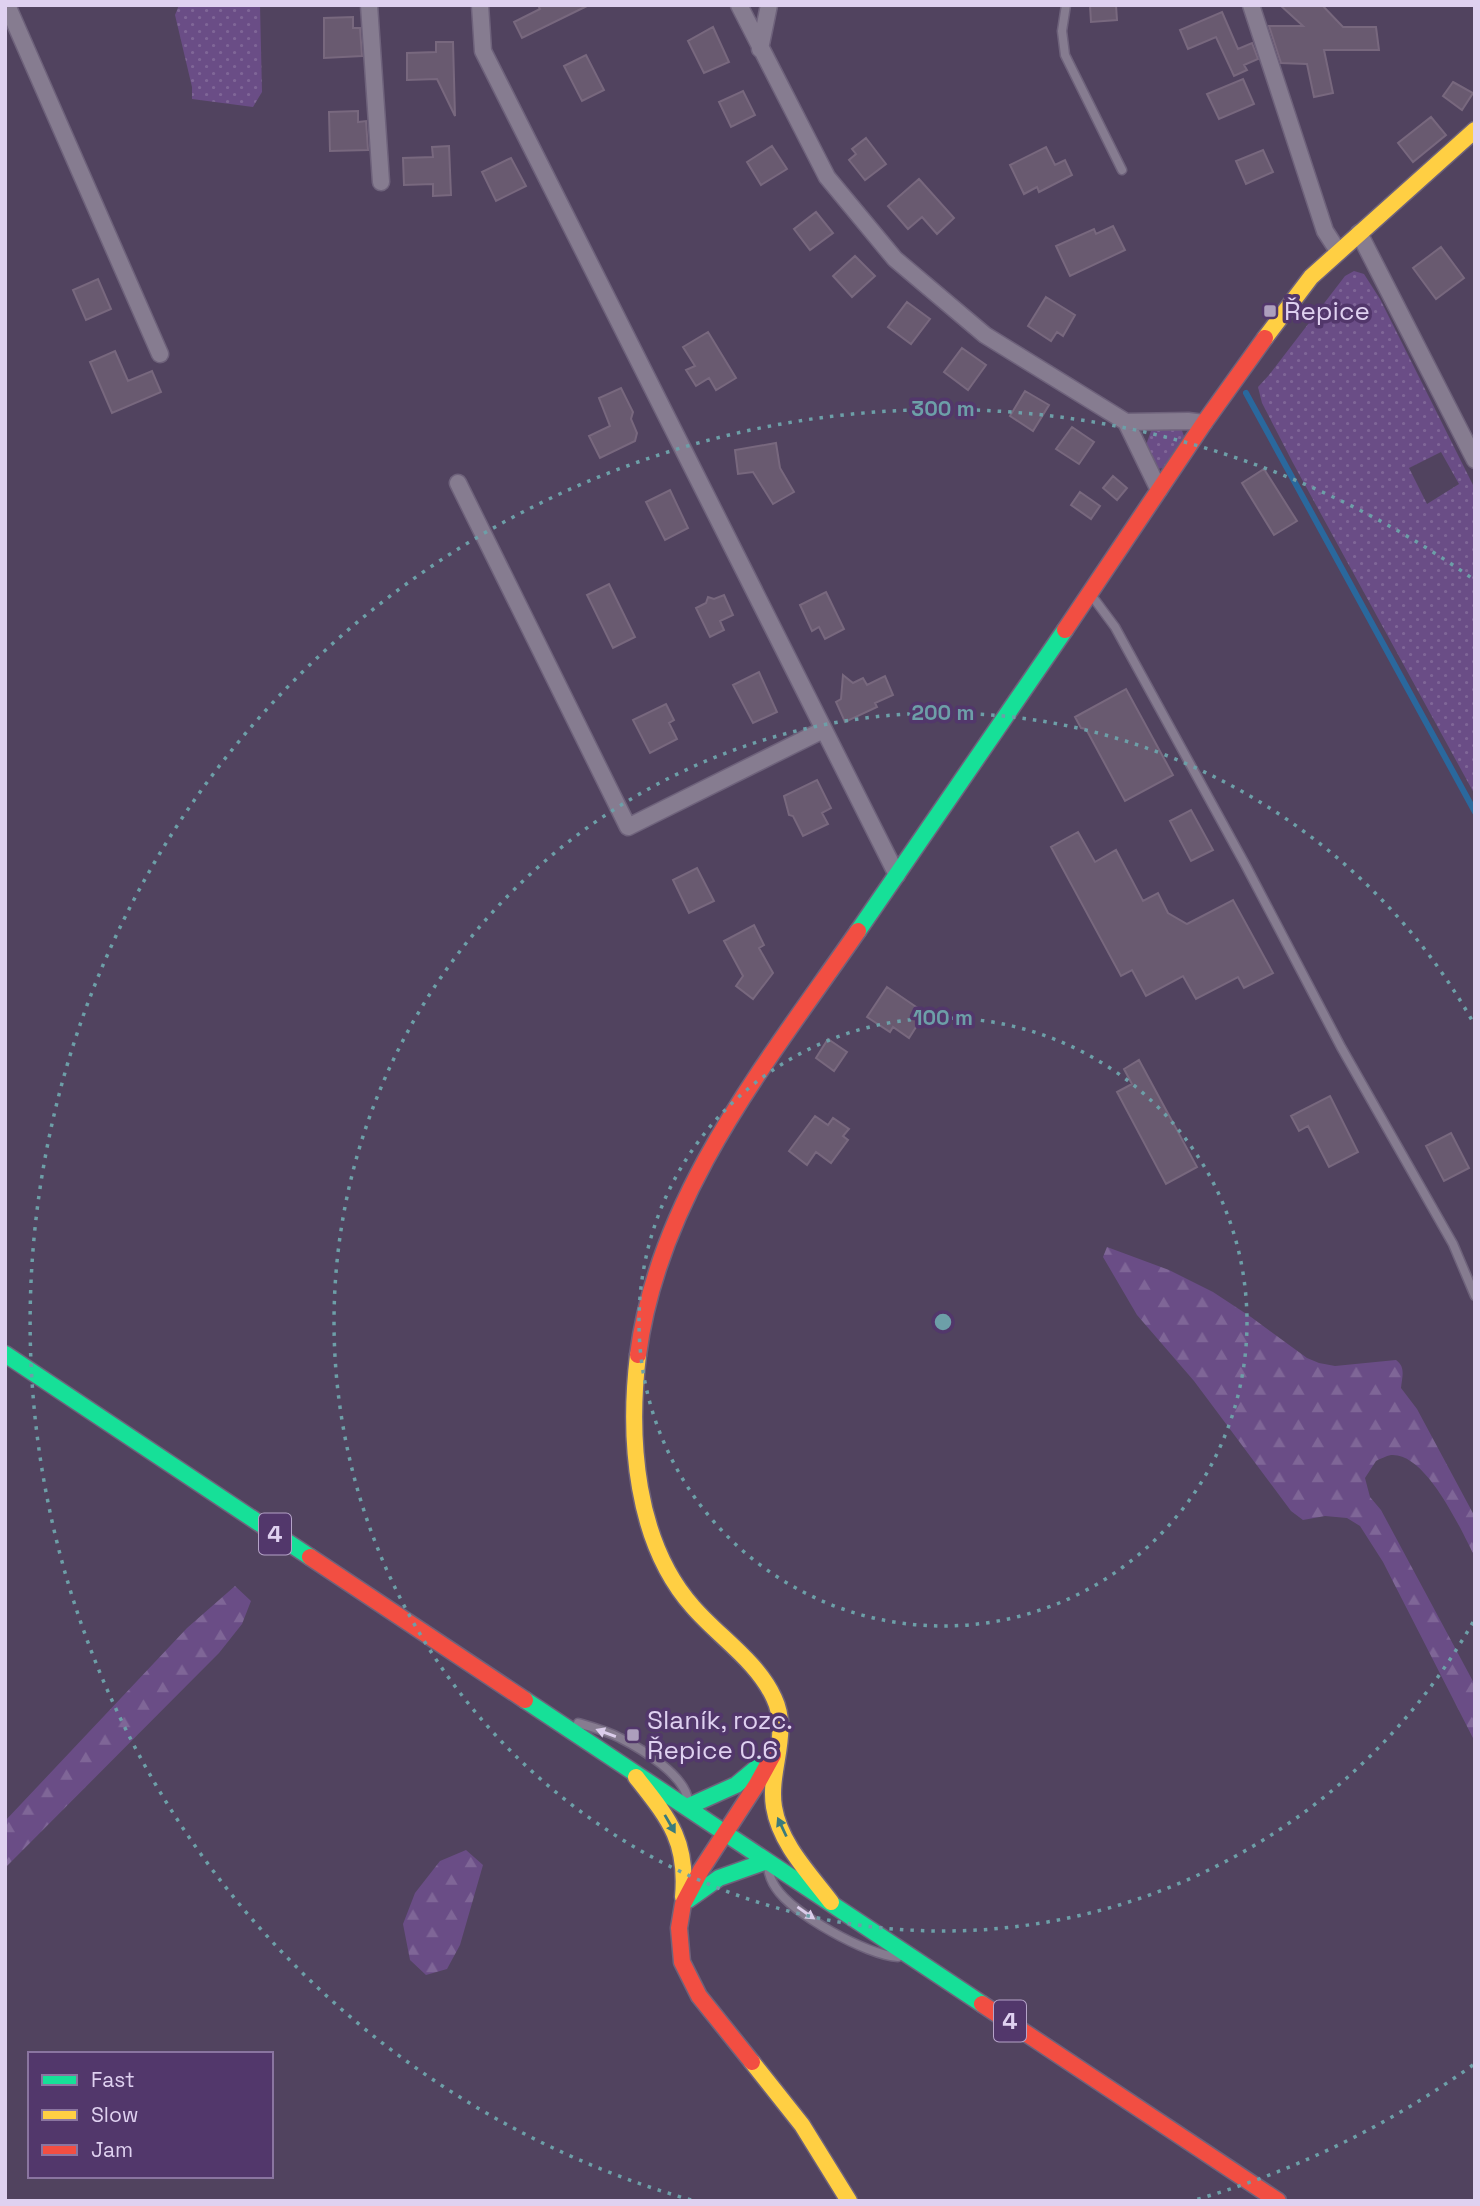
<svg xmlns="http://www.w3.org/2000/svg" width="1480" height="2206" font-family="'Space Grotesk',sans-serif">
	<style>
		.grass { fill: url(#grass-dots); fill-rule: evenodd }
		.forest { fill: url(#forest-firs) }
		.lines { fill: none; stroke-linecap: round; stroke-linejoin: round }
		.stream { stroke: #2a689d; stroke-width: 6 }
		.building { fill: #695a70; stroke: #78687e; stroke-width: 2 }
		.lane-casing { stroke: #6e627b; stroke-width: 11 }
		.street-casing { stroke: #6e627b; stroke-width: 19 }
		.fast-casing { stroke: #6e627b; stroke-width: 19 }
		.slow-casing { stroke: #6e627b; stroke-width: 19 }
		.jam-casing { stroke: #6e627b; stroke-width: 19 }
		.lane { stroke: #867c90; stroke-width: 8 }
		.street { stroke: #867c90; stroke-width: 16 }
		.fast { stroke: #16e098; stroke-width: 16 }
		.slow { stroke: #ffcf43; stroke-width: 16 }
		.jam { stroke: #f24e42; stroke-width: 16 }
		.oneway { fill: #dbcdeb }
		.oneway2 { fill: #3a7b7d }
		.ring { fill: none; stroke: #6d9fa8; stroke-width: 3.5; stroke-dasharray: 3.5 7 }
		.poi-dot { fill: #ad9fbd; stroke: #52376b; stroke-width: 2.5 }
		.labels { text-anchor: middle; stroke-width: 7; stroke-linejoin: round; paint-order: stroke }
		.shield { fill: #52376b; stroke: #b5a3c8; stroke-width: 2 }
		.shield-label { font-size: 24px; font-weight: bold; fill: #dfd1f0 }
		.poi-label { font-size: 26px; fill: #dfd1f0; stroke: #52376b; text-anchor: start }
		.centre { fill: #6d9fa8; stroke: #52376b; stroke-width: 3.5 }
		.ring-label { font-size: 21px; text-anchor: middle; font-weight: bold; fill: #6d9fa8; stroke: #52376b; stroke-width: 7; stroke-linejoin: round; paint-order: stroke }
	</style>
	<defs>
		<pattern id="grass-dots" width="8" height="8" patternUnits="userSpaceOnUse" patternTransform="scale(1.75)"><rect width="8" height="8" fill="#6a4d86"/><path d="M2 2h.1M6 6h.1" fill="none" stroke="#7f6697" stroke-width="1.8" stroke-linecap="round"/></pattern>
		<pattern id="forest-firs" width="22" height="20" patternUnits="userSpaceOnUse" patternTransform="scale(1.75)"><rect width="22" height="20" fill="#6a4d86"/><path d="M5 1l3.5 6h-7zM16 11l3.5 6h-7z" fill="#7f6697"/></pattern>
	</defs>
	<rect width="100%" height="100%" fill="#51435f"/>
	<path class="grass" d="M179 5H260L262 92 253 107 192 99V87L175 15Z
		M1354 271 1364 274 1380 299 1475 489V795L1293 463 1262 403 1258 387 1269 375 1345 276ZM1441 452 1459 484 1427 504 1409 468Z
		M1181 428 1184 436 1163 468 1157 469 1146 445 1151 431 1155 429Z"/>
	<path class="forest" d="M1107 1247 1169 1270 1213 1292 1251 1317 1307 1358 1319 1363 1335 1366 1396 1360C1406 1367 1402 1377 1401 1388L1417 1409 1475 1517V1557C1461 1530 1426 1452 1391 1455 1386 1456 1380 1459 1376 1461L1365 1478 1370 1497 1381 1510 1475 1685V1742L1383 1562 1360 1526 1347 1518 1325 1516 1303 1520 1291 1511 1194 1381 1137 1315 1103 1257Z
		M235 1586 251 1601 242 1624 219 1653 5 1868V1821L187 1628Z
		M466 1850 483 1865 460 1945 447 1969 426 1975 410 1960 403 1924 415 1893 440 1861Z"/>
	<g class="lines">
		<path class="stream" d="M1246 393 1475 812"/>
	</g>
	<path class="building" d="M538 5H589L522 38 514 22 540 9Z
		M1090 5H1116L1117 20 1091 22Z
		M1280 5H1322L1343 27H1376L1379 50H1324L1333 93 1314 97 1307 64 1281 63 1269 26H1303Z
		M1222 12 1238 49 1252 43 1258 59 1244 65 1247 70 1234 76 1216 37 1188 49 1180 30Z
		M353 17V28H360L362 56 324 58V18Z
		M713 27 729 62 704 73 688 41Z
		M436 42H453L455 116 437 79 407 80V53L436 52Z
		M586 55 604 90 582 101 564 66Z
		M1243 79 1254 104 1219 119 1207 94Z
		M1453 82 1473 93 1462 110 1443 96Z
		M743 91 755 115 731 127 719 102Z
		M358 111V122L366 121 368 150 330 151 329 112Z
		M1431 117 1446 135 1413 162 1398 143Z
		M866 138 886 164 865 180 849 160 856 154 852 149Z
		M449 146 451 195 433 196V184L404 185 403 158 433 157 432 147Z
		M772 146 787 169 761 185 747 162Z
		M1046 147 1055 165 1065 160 1072 175 1039 192 1037 187 1024 194 1010 165Z
		M1263 150 1273 172 1246 184 1236 161Z
		M511 158 526 186 496 201 482 172Z
		M919 179 954 218 937 234 922 217 908 229 888 206Z
		M816 212 833 233 810 250 794 229Z
		M1113 226 1125 250 1070 276 1056 246 1094 229 1096 234Z
		M1441 247 1464 278 1436 299 1413 268Z
		M855 256 875 276 852 297 833 276Z
		M98 279 111 309 86 320 73 290Z
		M1046 297 1075 315 1063 336 1057 332 1051 341 1028 326Z
		M907 302 930 319 911 344 888 327Z
		M708 332 736 378 716 390 709 378 696 386 686 370 695 366 683 347Z
		M962 348 986 365 968 390 944 372Z
		M115 351 128 381 152 371 161 392 112 413 90 362Z
		M621 388 633 412 631 419 637 433 635 441 600 458 589 436 610 426 599 398Z
		M1025 391 1049 405 1033 431 1010 416Z
		M1072 427 1094 442 1079 464 1056 449Z
		M776 443 780 468 794 492 773 504 753 472 738 474 735 450Z
		M1264 469 1297 521 1274 535 1242 483Z
		M1113 476 1127 488 1117 500 1103 488Z
		M670 490 688 528 665 540 646 502Z
		M1080 492 1100 506 1091 519 1071 505Z
		M609 584 635 637 613 648 587 595Z
		M826 592 844 629 825 639 819 627 812 631 800 605Z
		M724 595 733 615 720 621 724 630 710 637 696 608 706 603 708 597 714 599Z
		M759 672 777 712 753 723 733 685Z
		M843 675 853 683 863 678 867 685 885 676 893 695 875 703 877 707 845 722 836 702 841 699Z
		M1126 689 1173 775 1125 801 1086 729 1081 728 1075 717Z
		M666 704 674 720 669 723 677 739 650 753 633 720Z
		M817 780 831 808 822 813 828 824 803 836 793 816 789 815 784 796Z
		M1191 810 1213 850 1191 861 1170 821Z
		M1078 832 1095 862 1116 850 1143 901 1158 893 1168 913 1187 924 1233 900 1273 973 1244 988 1238 977 1196 999 1183 976 1146 996 1132 970 1121 976 1051 847Z
		M697 868 714 901 689 913 673 880Z
		M754 925 764 945 759 948 773 973 753 999 736 986 743 976 724 941Z
		M887 987 925 1013 909 1038 893 1027 890 1032 867 1017Z
		M828 1039 847 1052 834 1071 816 1058Z
		M1139 1060 1197 1167 1166 1184 1117 1092 1132 1084 1124 1069Z
		M1330 1096 1358 1152 1329 1167 1308 1126 1299 1131 1291 1116Z
		M815 1116 828 1125 833 1118 849 1129 843 1136 848 1140 831 1163 816 1152 807 1165 789 1151Z
		M1451 1133 1469 1168 1444 1181 1426 1146Z"/>
	<g class="lines">
		<g class="lane-casing">
			<path id="lane" d="M1066 5 1062 31 1065 55 1122 170
				M1092 596 1115 627 1246 866 1341 1047 1453 1244 1475 1296
				M578 1723C592 1727 607 1731 620 1738 642 1749 686 1776 688 1801
				M768 1867C769 1875 771 1881 776 1888 793 1914 866 1955 898 1957"/>
		</g>
		<g class="street-casing">
			<path id="street" d="M7 5 160 354
				M369 5 381 182
				M480 5 483 51 897 875
				M739 5 827 177 895 259 985 335 1126 422 1159 490
				M1251 5 1325 231 1338 251
				M760 49 769 5
				M1359 233 1475 460
				M1126 422 1188 421 1204 423
				M458 483 628 827 823 730"/>
		</g>
		<g class="fast-casing">
			<path id="fast" d="M858 931 1065 630
				M5 1354 310 1557
				M525 1700 982 2004
				M687 1807 736 1785 760 1765
				M688 1900 719 1878 767 1861"/>
		</g>
		<g class="slow-casing">
			<path id="slow" d="M1265 338 1311 277 1475 130
				M638 1355C628 1438 635 1542 693 1607 719 1637 757 1661 774 1698 791 1733 768 1771 774 1807 780 1844 810 1874 831 1902
				M636 1777C669 1819 688 1841 683 1897
				M752 2062 802 2125 849 2201"/>
		</g>
		<g class="jam-casing">
			<path id="jam" d="M1065 630 1204 423 1265 338
				M638 1355C659 1193 768 1061 858 931
				M310 1557 525 1700
				M982 2004 1278 2201
				M752 2062 699 1996 682 1962 679 1928 683 1904 701 1870 757 1784 773 1755"/>
		</g>
		<use href="#lane" class="lane"/>
		<use href="#street" class="street"/>
		<use href="#fast" class="fast"/>
		<use href="#slow" class="slow"/>
		<use href="#jam" class="jam"/>
	</g>
	<defs><path id="oneway-solid" d="M-6-.8H1V-3.2L6.5 0L1 3.2V.8H-6Z" transform="scale(1.75)"/></defs>
	<g class="oneway">
		<use href="#oneway-solid" transform="translate(606 1733) rotate(-160)"/>
		<use href="#oneway-solid" transform="translate(806 1913) rotate(35)"/>
	</g>
	<g class="oneway2">
		<use href="#oneway-solid" transform="translate(670 1824) rotate(60)"/>
		<use href="#oneway-solid" transform="translate(782 1827) rotate(-115)"/>
	</g>
	<g class="ring">
		<circle cx="943" cy="1322" r="304"/>
		<path d="M1473 1622A609 609 0 1 1 1473 1022"/>
		<path d="M1473 2065A913 913 0 0 1 1195 2200M691 2200A913 913 0 1 1 1473 579"/>
	</g>
	<g class="poi-dot">
		<rect x="1263" y="304" width="14" height="14" rx="3.5"/>
		<rect x="626" y="1728" width="14" height="14" rx="3.5"/>
	</g>
	<g class="labels">
		<g class="shield">
			<rect x="259" y="1513.5" width="32" height="41" rx="5"/>
			<rect x="994" y="2000.5" width="32" height="41" rx="5"/>
		</g>
		<g class="shield-label">
			<text x="275" y="1542">4</text>
			<text x="1010" y="2029">4</text>
		</g>
		<g class="poi-label">
			<text x="1284" y="320">Řepice</text>
			<text x="647" y="1729">Slaník, rozc.<tspan x="647" dy="30">Řepice 0.6</tspan></text>
		</g>
	</g>
	<circle cx="943" cy="1322" r="10" class="centre"/>
	<g class="ring-label">
		<text x="943" y="416">300 m</text>
		<text x="943" y="720">200 m</text>
		<text x="943" y="1025">100 m</text>
	</g>
	<rect width="1480" height="2206" fill="none" stroke="#dfd1f0" stroke-width="14"/>
	<rect x="28" y="2052" width="245" height="126" fill="#52376b" stroke="#8a75a0" stroke-width="2"/>
	<rect x="42" y="2075" width="35" height="10" fill="#16e098" stroke="#8a75a0" stroke-width="2"/>
	<text x="91" y="2087" font-size="21" fill="#dfd1f0">Fast</text>
	<rect x="42" y="2110" width="35" height="10" fill="#ffcf43" stroke="#8a75a0" stroke-width="2"/>
	<text x="91" y="2122" font-size="21" fill="#dfd1f0">Slow</text>
	<rect x="42" y="2145" width="35" height="10" fill="#f24e42" stroke="#8a75a0" stroke-width="2"/>
	<text x="91" y="2157" font-size="21" fill="#dfd1f0">Jam</text>
</svg>
